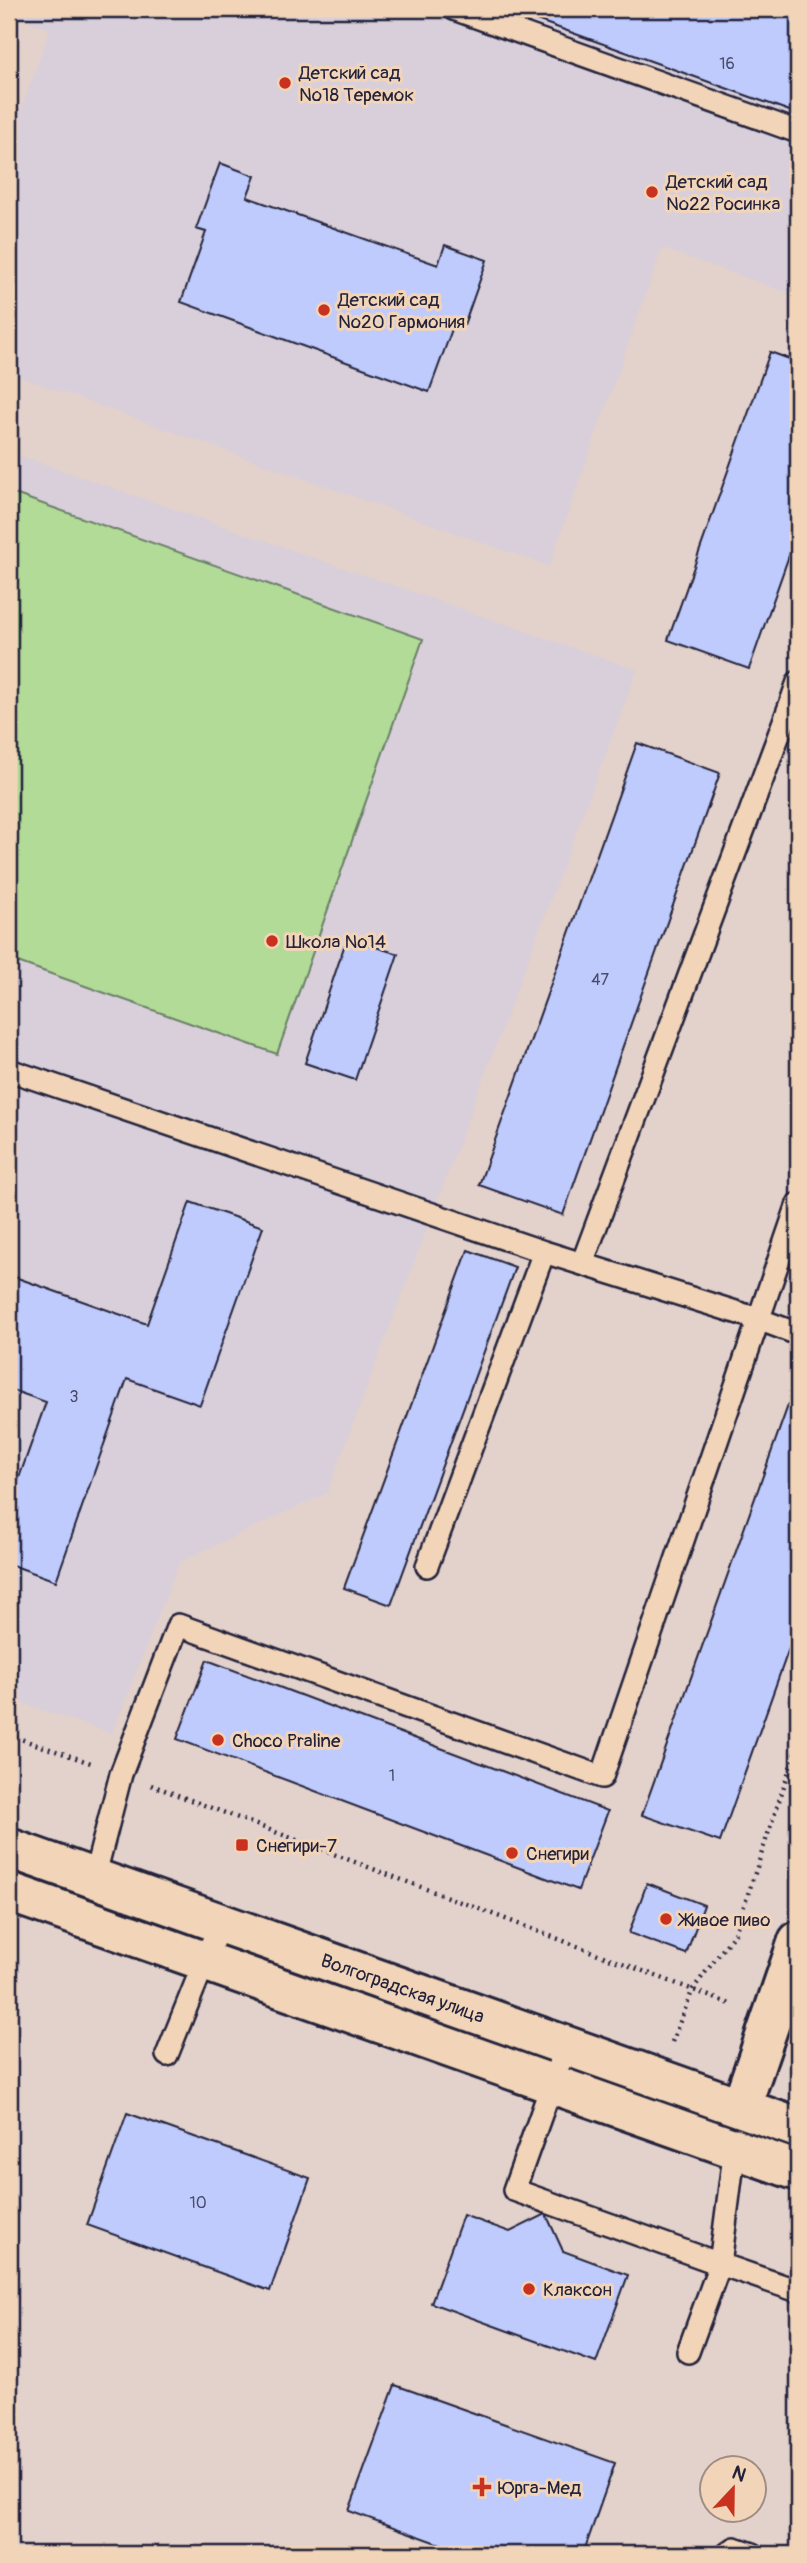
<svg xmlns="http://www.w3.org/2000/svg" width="807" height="2563" font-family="Pangolin,sans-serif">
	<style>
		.built { fill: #d8cfda }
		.green { fill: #b2db97; stroke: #6a7e69; stroke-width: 2 }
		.building { fill: #bfcbfc; stroke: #22223b; stroke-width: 2 }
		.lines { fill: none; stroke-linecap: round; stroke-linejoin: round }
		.service-casing { stroke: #22223b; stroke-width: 26 }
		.tertiary-casing { stroke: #22223b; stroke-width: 44 }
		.secondary-casing { stroke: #22223b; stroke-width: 44 }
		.path { stroke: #22223b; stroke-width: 4.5; stroke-dasharray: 2 5; stroke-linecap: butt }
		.service { stroke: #f2d4b8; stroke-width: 21 }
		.tertiary { stroke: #f2d4b8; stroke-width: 38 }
		.secondary { stroke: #f2d4b8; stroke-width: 38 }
		.poi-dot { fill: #c8321e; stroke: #f2d4b8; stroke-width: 2.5 }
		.labels { text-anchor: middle; stroke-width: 6; stroke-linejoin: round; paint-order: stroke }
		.number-label { font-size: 16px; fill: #494c6b }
		.poi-label { font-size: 19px; fill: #22223b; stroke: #f2d4b8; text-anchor: start }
		.street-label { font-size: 19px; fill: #22223b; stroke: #f2d4b8 }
	</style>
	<rect width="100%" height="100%" fill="#e3d1cc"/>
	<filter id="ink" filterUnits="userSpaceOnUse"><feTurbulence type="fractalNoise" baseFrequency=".0143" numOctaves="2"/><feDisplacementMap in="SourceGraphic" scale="14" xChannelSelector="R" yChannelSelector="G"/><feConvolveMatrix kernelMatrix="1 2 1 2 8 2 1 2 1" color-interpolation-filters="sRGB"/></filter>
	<g filter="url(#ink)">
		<path class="built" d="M9 9H798V296L662 248 549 566 9 373V145L50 29 9 14Z
			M9 452 637 670 327 1493 179 1562 112 1733 9 1699Z"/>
		<path class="green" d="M9 492 423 639 277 1054 9 959Z"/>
		<path class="building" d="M506 9H790L798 12V114Z
			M220 163 255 176 247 197 438 265 445 245 487 260 464 325 455 321 429 392 181 302 206 232 196 229Z
			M770 352 798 362V530L749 669 668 640Z
			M637 743 720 773 563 1215 479 1185Z
			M347 938 398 954 355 1080 305 1063Z
			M190 1202 263 1227 200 1405 127 1379 56 1581 9 1564V1506L46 1402 9 1389V1275L147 1324Z
			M468 1250 515 1267 391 1605 344 1588Z
			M796 1383 798 1384V1623L720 1842 642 1815Z
			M207 1660 608 1811 578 1890 177 1739Z
			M647 1883 704 1905 686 1954 629 1933Z
			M127 2113 310 2178 270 2291 87 2225Z
			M546 2214 563 2251 628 2275 596 2363 431 2303 463 2215 510 2232Z
			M395 2385 615 2463 583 2554H468L349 2511Z"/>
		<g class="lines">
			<g class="service-casing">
				<path id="service" d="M454 9 798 132
					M798 682 790 705 798 709
					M9 1070 544 1252
					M582 1264 790 705
					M427 1566 544 1252 758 1319 798 1334
					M94 1878 121 1774 178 1625 602 1777 798 1204
					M566 2045 514 2190 720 2264 736 2139
					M167 2055 220 1923
					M688 2352 720 2264 798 2291
					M727 2554 735 2548 753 2554"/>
			</g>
			<g class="tertiary-casing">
				<path id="tertiary" d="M741 2107 798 1941"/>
			</g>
			<g class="secondary-casing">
				<g id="secondary">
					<path id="s1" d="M9 1848 798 2128"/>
					<path d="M9 1892 798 2171"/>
				</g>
			</g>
			<path class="path" d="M9 1735 91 1763
				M151 1785 733 2005
				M672 2042 693 1989 735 1933 798 1744"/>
			<use href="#service" class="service"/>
			<use href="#tertiary" class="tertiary"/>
			<use href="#secondary" class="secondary"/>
		</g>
	</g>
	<g class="poi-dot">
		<circle cx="285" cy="83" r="7"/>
		<circle cx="652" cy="192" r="7"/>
		<circle cx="324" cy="310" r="7"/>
		<circle cx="272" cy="941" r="7"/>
		<circle cx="218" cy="1740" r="7"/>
		<rect x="235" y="1838" width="14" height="14" rx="3.5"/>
		<circle cx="512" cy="1853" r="7"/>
		<circle cx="666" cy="1919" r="7"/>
		<circle cx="529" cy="2289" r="7"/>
		<path d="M478.5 2476.5h7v7h7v7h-7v7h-7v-7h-7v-7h7z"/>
	</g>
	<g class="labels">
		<g class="number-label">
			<text x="727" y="69">16</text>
			<text x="600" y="985">47</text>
			<text x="74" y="1402">3</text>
			<text x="392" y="1781">1</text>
			<text x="198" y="2208">10</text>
		</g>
		<g class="poi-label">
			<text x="299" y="79">Детский сад<tspan x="299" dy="22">№18 Теремок</tspan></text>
			<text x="666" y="188">Детский сад<tspan x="666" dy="22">№22 Росинка</tspan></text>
			<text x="338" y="306">Детский сад<tspan x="338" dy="22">№20 Гармония</tspan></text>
			<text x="286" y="948">Школа №14</text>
			<text x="232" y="1747">Choco Praline</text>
			<text x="256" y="1852">Снегири-7</text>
			<text x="526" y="1860">Снегири</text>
			<text x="680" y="1926">Живое пиво</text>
			<text x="543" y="2296">Клаксон</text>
			<text x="498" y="2494">Юрга-Мед</text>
		</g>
		<g class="street-label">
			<text dy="7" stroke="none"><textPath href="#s1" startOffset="418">Волгоградская улица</textPath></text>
		</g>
	</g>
	<rect width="807" height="2563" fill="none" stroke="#f2d4b8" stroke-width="35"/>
	<rect x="18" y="18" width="772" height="2528" fill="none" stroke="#22223b" stroke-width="2.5" filter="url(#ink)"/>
	<g transform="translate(733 2489) rotate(22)"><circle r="33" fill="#f2d4b8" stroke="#9f8d86" stroke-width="2"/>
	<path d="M0-5L12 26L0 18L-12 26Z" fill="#c8321e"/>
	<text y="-10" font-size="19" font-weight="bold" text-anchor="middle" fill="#22223b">N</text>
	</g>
</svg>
